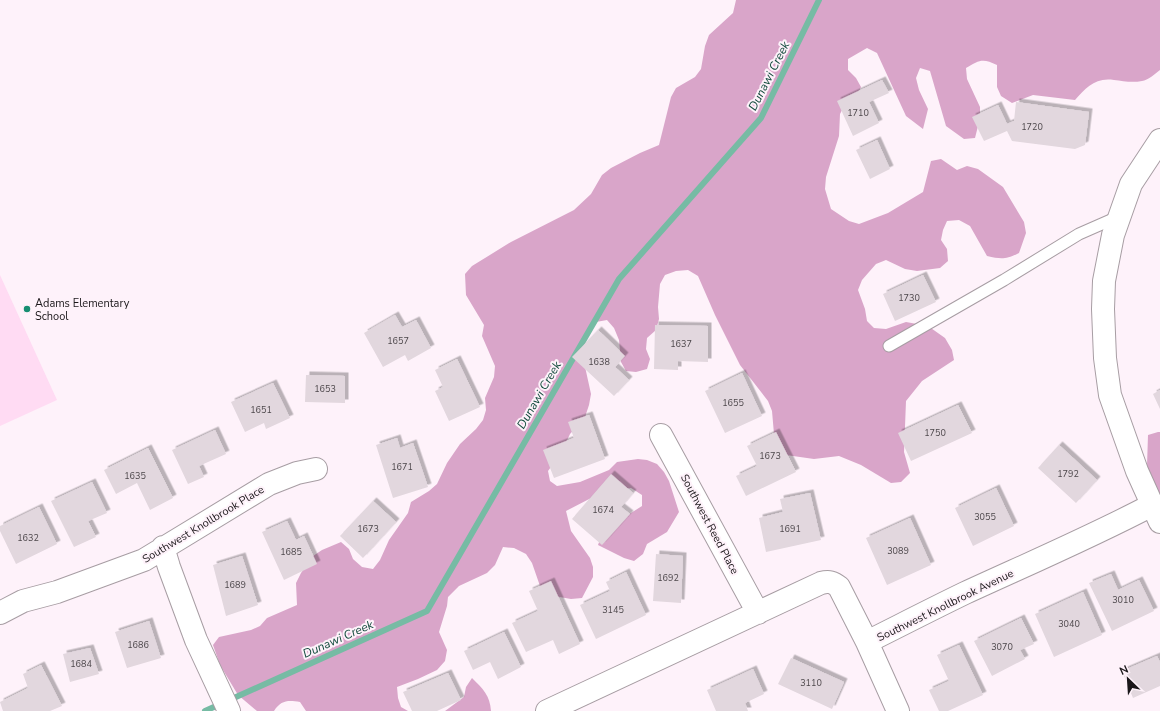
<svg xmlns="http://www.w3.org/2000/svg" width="1160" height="711" font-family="'Nunito Sans',sans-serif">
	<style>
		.green { fill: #ffdbf3 }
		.forest { fill: #d9a5c9 }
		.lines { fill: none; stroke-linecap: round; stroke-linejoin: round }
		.stream { stroke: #76bba4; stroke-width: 6 }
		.building { fill: #e2d7de; filter: url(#shadow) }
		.service-casing { stroke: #a79da3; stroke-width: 13 }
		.minor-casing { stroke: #a79da3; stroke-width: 24 }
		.tertiary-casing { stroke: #a79da3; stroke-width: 24 }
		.service { stroke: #fff; stroke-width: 11 }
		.minor { stroke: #fff; stroke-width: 22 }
		.tertiary { stroke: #fff; stroke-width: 22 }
		.poi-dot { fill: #168e71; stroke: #fef2fa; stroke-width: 1.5 }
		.labels { text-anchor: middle; stroke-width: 4; stroke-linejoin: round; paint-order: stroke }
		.number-label { font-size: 9px; fill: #4d474b }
		.poi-label { font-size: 11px; fill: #1b171a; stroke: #fef2fa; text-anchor: start }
		.street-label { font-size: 11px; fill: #1b171a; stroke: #fef2fa }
		.water-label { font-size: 12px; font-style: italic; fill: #104a3b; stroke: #fef2fa }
	</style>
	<defs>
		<filter id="shadow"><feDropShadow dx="3.5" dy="-3.5" stdDeviation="0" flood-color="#0004"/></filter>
	</defs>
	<rect width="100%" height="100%" fill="#fef2fa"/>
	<path class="green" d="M0 275 57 400 0 426Z"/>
	<path class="forest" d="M736 0H1160V70C1155 74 1148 80 1142 81 1132 83 1123 81 1114 80 1095 77 1086 88 1075 100L1033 95 1012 103 1001 96 997 87V65C983 58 979 60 966 68L967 79 980 107V118L975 138 964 139 946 126 930 71 920 68 916 78 919 90 928 109 923 129 906 116 877 53 867 48 848 59V70L856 78 861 87 856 97 845 104 840 114 839 136 826 177 825 189 831 209 849 221 859 224 888 213 923 192 931 161 941 159 957 170 967 166 978 169 1003 187 1024 222 1026 233 1019 253C1005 260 1001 259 987 256L970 226 959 220 947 221 943 230 941 240 947 249 948 261 940 268 917 271 905 269 886 260 876 264 862 280 858 290 865 309 867 321 874 328 886 329 906 322 928 326 945 338 952 350 954 360 922 381 906 401 904 452 910 473 901 482 891 483 861 465 839 456 814 459 786 455 774 434 772 411 768 401 740 365 715 315 698 276 688 270 676 271 665 275 660 284 658 307 659 319 656 330 647 338 646 349 650 359 647 369 636 372 626 371 621 362 619 340 614 328 607 320 596 322 584 342 582 353 591 394 589 405 585 417 570 434 561 453 548 471 550 481 557 486 580 482 609 470 617 462 638 459 647 460 657 464 664 472 669 481 679 512 667 532 647 544 643 554 634 561 624 558 598 545 602 534 609 527 642 506V495L631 488 619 490 595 496 566 511 571 531 590 558 593 567V577L582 598 571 599 548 595 540 586 532 563 526 554 514 548 503 547 495 565 487 573 459 586 448 597 447 606 439 632 447 650 445 661 437 670 418 679 397 687 398 698 401 707 408 711H306L300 702C288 700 281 700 274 711H257L238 695 220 665 213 645 219 637 251 630 260 626 267 618 297 605 296 583 301 573 313 556 322 550 341 542 349 549 353 559 362 567 373 569 380 560 389 540 408 513 411 502 429 491 437 484 447 463 460 444 476 429 483 420 486 410 485 398 494 377 495 366 482 336 484 325 466 295 465 274 472 266 511 242 574 210 591 194 602 175 611 168 640 153 659 145 671 97 676 88 695 77 701 69 705 46 709 35 733 13Z
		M1158 432H1160V499L1147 466 1148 435Z
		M472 678C483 689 490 695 491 711H445L464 697 466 687Z"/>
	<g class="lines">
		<path class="stream" d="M205 711 427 611 619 279 761 118 819 0"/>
	</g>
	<path class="building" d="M882 80 889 93 869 102 879 123 853 136 837 101Z
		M1016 102 1089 112 1085 145 1075 149 1012 141 1007 131 984 141 972 117 998 105 1007 124 1014 121Z
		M877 140 890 169 870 179 856 150Z
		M923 275 936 302 895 321 883 294Z
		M395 315 402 327 416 320 431 348 408 361 405 355 383 367 364 333Z
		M655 325 708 326V362L678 361V370L654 369Z
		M598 330 625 356 615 367 629 380 614 396 572 357Z
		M457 359 480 407 449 421 435 391 443 387 435 370Z
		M742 373 762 416 725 433 705 391Z
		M306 375 345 376V403L305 402Z
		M273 383 290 418 266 429 264 423 245 432 231 402Z
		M1160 390V409L1153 394Z
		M958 405 972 433 911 461 898 433Z
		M589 415 605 459 554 478 543 450 574 438 568 422Z
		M215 430 226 454 199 466 204 477 188 484 172 450Z
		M776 432 796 472 746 496 736 476 757 466 747 446Z
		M397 438 400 448 413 443 428 487 393 498 376 445Z
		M1059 445 1097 480 1076 503 1038 468Z
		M148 448 173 498 150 510 137 483 116 494 104 470Z
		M611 474 633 493 621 507 630 514 602 545 572 519Z
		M92 482 107 513 88 521 96 537 74 547 51 501Z
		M996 488 1014 526 973 546 955 508Z
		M810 493 821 540 766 552 759 518 783 512 780 499Z
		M373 501 396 522 363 558 340 536Z
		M39 507 57 544 16 564 0 531V526Z
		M910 518 931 565 887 585 866 538Z
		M287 521 296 540 304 536 317 564 284 580 262 532Z
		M656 554 683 556 681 603 653 601Z
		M242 556 258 605 226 616 213 565Z
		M626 572 646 615 596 639 580 605 610 591 606 582Z
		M1111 574 1118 590 1139 580 1154 611 1112 631 1089 583Z
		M551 581 580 644 559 654 553 640 526 652 512 623 538 611 529 591Z
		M1083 592 1102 635 1054 657 1035 614Z
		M1021 618 1034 644 1020 650 1025 659 992 676 974 641Z
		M149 621 161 658 127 668 115 632Z
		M504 632 521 667 498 679 490 662 473 670 464 651Z
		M959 645 983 695 948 711H939L929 690 949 681 937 655Z
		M90 648 99 674 70 682 63 654Z
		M1157 656 1160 662V686L1133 698 1122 671Z
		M791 658 844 682 832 709 778 684Z
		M41 665 62 706 50 711H3L0 702 28 688 23 674Z
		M753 669 764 694 745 703 748 711H716L707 690Z
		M448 673 461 700 437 711H412L403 692Z"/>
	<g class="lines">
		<g class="service-casing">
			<path id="service" d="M889 346 1004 280 1079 234 1120 216"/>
		</g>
		<g class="minor-casing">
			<path id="minor" d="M661 435 758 613
				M163 547 169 567 196 640 229 711
				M0 613 23 601 57 592 144 560 269 484 297 473 316 469
				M867 642C899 626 932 609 965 593 1028 564 1091 537 1152 505
				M547 711 821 583C829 581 833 582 839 587L867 642 898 711"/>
		</g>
		<g class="tertiary-casing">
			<path id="tertiary" d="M1160 140 1131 184 1113 235 1104 281 1103 309 1105 358 1110 395 1137 471 1160 522"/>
		</g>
		<use href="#service" class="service"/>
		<use href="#minor" class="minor"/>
		<use href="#tertiary" class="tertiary"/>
	</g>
	<circle class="poi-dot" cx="27" cy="309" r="4"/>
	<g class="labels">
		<g class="number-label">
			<text x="858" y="116">1710</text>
			<text x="1032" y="130">1720</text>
			<text x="909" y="301">1730</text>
			<text x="398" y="344">1657</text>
			<text x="681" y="347">1637</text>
			<text x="599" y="365">1638</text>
			<text x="325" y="392">1653</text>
			<text x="733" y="406">1655</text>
			<text x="261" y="413">1651</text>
			<text x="935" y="436">1750</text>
			<text x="770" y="459">1673</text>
			<text x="402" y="470">1671</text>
			<text x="1068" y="477">1792</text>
			<text x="135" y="479">1635</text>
			<text x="603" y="513">1674</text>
			<text x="985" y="520">3055</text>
			<text x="368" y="532">1673</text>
			<text x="790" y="532">1691</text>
			<text x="28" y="541">1632</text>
			<text x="898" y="554">3089</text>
			<text x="291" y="555">1685</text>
			<text x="668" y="581">1692</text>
			<text x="235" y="588">1689</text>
			<text x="1123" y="603">3010</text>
			<text x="613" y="613">3145</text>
			<text x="1069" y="627">3040</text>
			<text x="138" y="648">1686</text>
			<text x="1002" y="650">3070</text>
			<text x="81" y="667">1684</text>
			<text x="811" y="686">3110</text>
		</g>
		<g class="poi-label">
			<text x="35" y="307">Adams Elementary<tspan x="35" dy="13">School</tspan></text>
		</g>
		<g class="street-label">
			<text transform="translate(203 524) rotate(-31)" y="4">Southwest Knollbrook Place</text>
			<text transform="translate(710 524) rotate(62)" y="4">Southwest Reed Place</text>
			<text transform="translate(945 605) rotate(-26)" y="4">Southwest Knollbrook Avenue</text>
		</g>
		<g class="water-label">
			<text transform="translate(769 76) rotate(-63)" y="4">Dunawi Creek</text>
			<text transform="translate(539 395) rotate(-60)" y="4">Dunawi Creek</text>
			<text transform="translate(338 639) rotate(-24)" y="4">Dunawi Creek</text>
		</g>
	</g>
	<g transform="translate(1128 679) rotate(335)" stroke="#fef2fa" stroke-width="3" paint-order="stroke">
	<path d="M0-3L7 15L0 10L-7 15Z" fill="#1b171a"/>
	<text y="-6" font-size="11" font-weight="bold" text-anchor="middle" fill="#1b171a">N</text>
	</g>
</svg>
